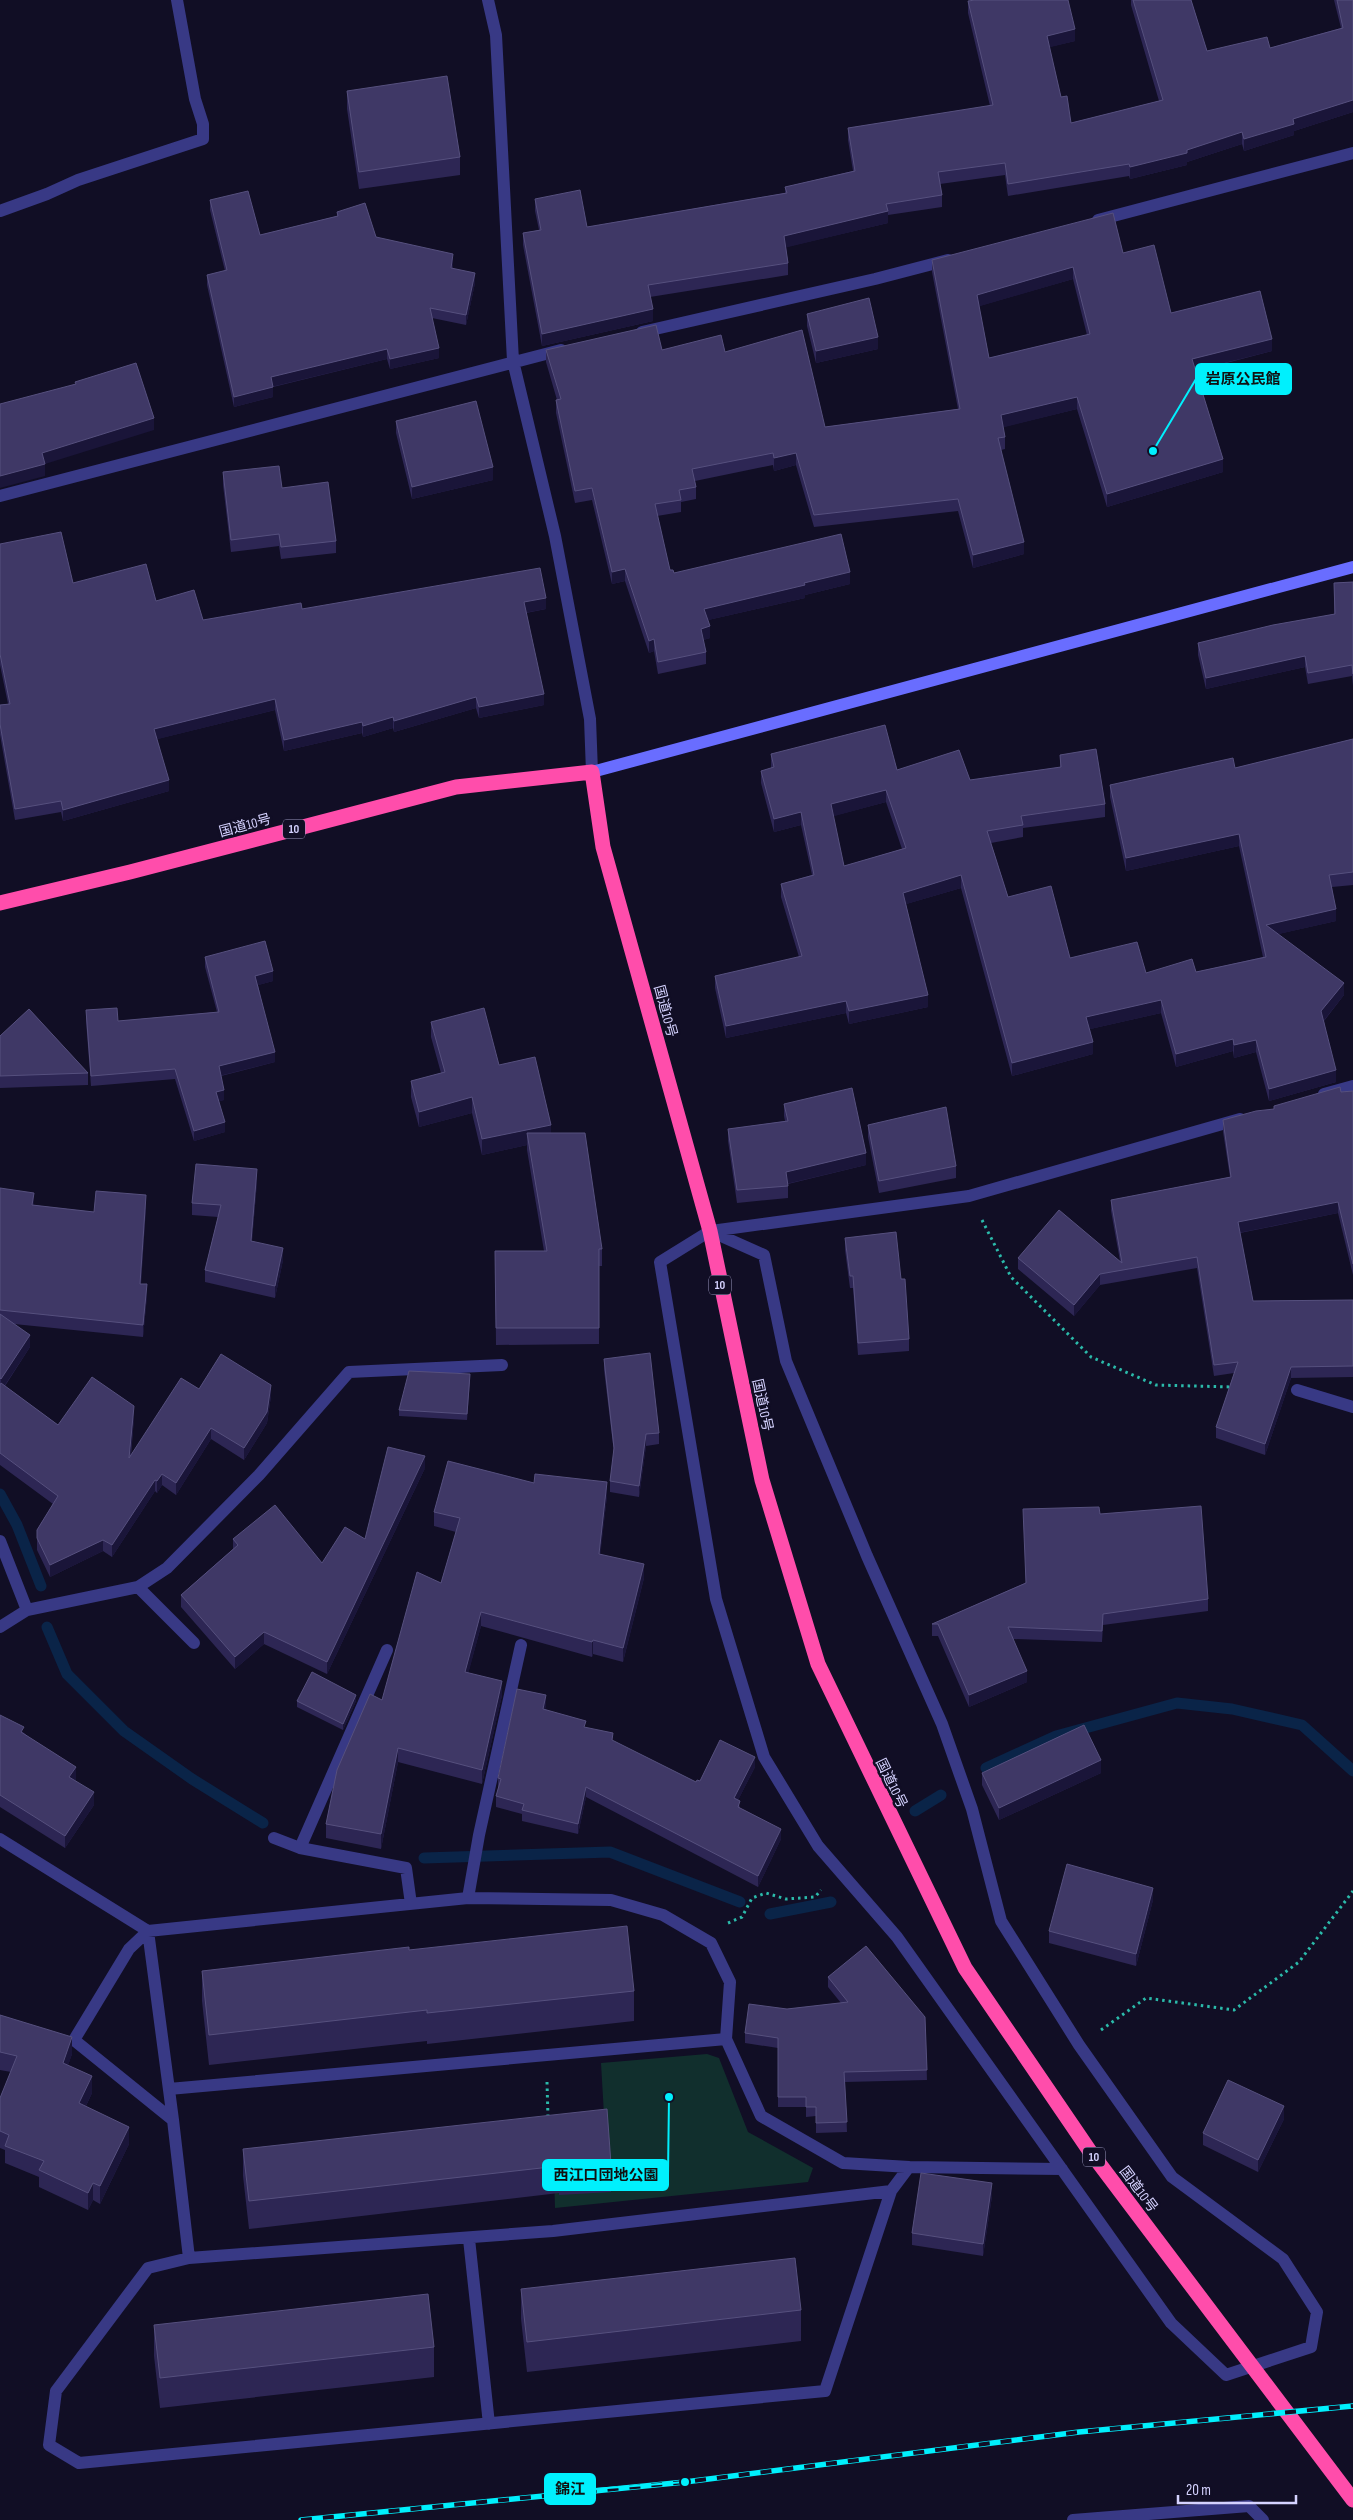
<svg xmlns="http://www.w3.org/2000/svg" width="1353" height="2520" font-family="'Sofia Sans Condensed','Noto Sans JP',sans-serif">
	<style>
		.green { fill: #112f2d }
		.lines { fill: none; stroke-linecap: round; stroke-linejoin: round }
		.stream { stroke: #0a2448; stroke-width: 11 }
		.path { stroke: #2bbaaa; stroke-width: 3; stroke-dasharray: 2.5 4; stroke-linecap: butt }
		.street { stroke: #383985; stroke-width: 12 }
		.secondary { stroke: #696dff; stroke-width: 12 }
		.highway { stroke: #ff4dab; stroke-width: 15 }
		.rail-casing { stroke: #00f0fd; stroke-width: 5.5 }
		.rail { stroke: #110e25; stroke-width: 4; stroke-dasharray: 11; stroke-linecap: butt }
		.wall { fill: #2d2654; fill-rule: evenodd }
		.shaded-wall { fill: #1a1539 }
		.building { fill: #3f3866; stroke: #56507e; fill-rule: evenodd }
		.labels { text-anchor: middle; stroke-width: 5; stroke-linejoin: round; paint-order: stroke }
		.shield { fill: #110e25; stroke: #9a97be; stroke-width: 1 }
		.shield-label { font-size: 12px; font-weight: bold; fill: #d5d2ff }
		.street-label { font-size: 14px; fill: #d5d2ff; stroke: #110e25 }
		.leader { fill: none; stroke: #00f0fd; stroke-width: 2 }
		.callout-dot { fill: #00f0fd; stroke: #110e25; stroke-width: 2 }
		.callout { fill: #00f0fd; stroke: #00f0fd; stroke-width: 2 }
		.callout-label { font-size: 15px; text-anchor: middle; font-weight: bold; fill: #111 }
	</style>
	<rect width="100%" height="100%" fill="#110e25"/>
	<path class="green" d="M707 2054 719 2058 748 2132 813 2168 808 2182 555 2208 553 2136 605 2132 601 2063Z"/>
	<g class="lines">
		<path class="stream" d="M0 1494 17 1525 41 1586
			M47 1627 67 1674 124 1731 192 1779 263 1823
			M986 1768 1056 1736 1177 1703 1232 1709 1302 1725 1353 1771
			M915 1811 941 1795
			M424 1858 610 1852 740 1902
			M770 1914 831 1902"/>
		<path class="path" d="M982 1220 1011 1277 1091 1357 1156 1385 1232 1387
			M728 1923 742 1917 752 1898 766 1893 786 1899 815 1897 821 1890
			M1101 2030 1146 1998 1234 2010 1299 1962 1353 1891
			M547 2082 548 2118"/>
		<path class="street" d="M488 0 496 35 513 361 555 536 590 719 592 772
			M0 211 47 194 78 180 203 139V124L195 99 177 0
			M1098 220 1353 153
			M642 332 875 279 948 260
			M0 496 561 350
			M1324 1094 1353 1086
			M710 1231 764 1255 786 1361 867 1556 942 1724 972 1809 1001 1921 1079 2045 1172 2177 1283 2259 1317 2312 1311 2347 1226 2375 1171 2323 897 1937 818 1846 764 1757 716 1599 660 1262Z
			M711 1231 969 1196 1240 1119
			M1297 1390 1353 1407
			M0 1541 27 1610
			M138 1587 194 1643
			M0 1627 27 1610 138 1587 167 1568 259 1475 349 1372 502 1365
			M274 1838 300 1848 406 1868 411 1904
			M0 1839 148 1931 129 1949 74 2040 173 2120
			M300 1848 387 1650
			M468 1898 479 1835 521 1645
			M169 2089 726 2039
			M891 2191 825 2391 79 2463 49 2445 56 2391 148 2268 189 2258 553 2231Z
			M891 2191 909 2167 1062 2169
			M469 2239 489 2424
			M189 2258 173 2120 148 1931 468 1898 611 1900 663 1915 711 1943 730 1982 726 2039 761 2116 843 2163 909 2167
			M1073 2520 1249 2506 1263 2520"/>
		<path class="secondary" d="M592 772 1353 567"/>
		<path class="highway" d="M0 903 130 872 456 787 592 772 603 847 710 1231 762 1480 818 1664 965 1968 1089 2150 1353 2500"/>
		<g class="rail-casing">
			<path id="rail" d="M301 2520 685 2482 1079 2432 1353 2406"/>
		</g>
		<use href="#rail" class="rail"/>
	</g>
	<path class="wall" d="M1131 0H1191L1207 51 1270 48 1341 28 1334 0H1353V112L1294 131V135L1244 151 1242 144 1187 162V165L1130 179 1129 176 1008 196 1005 175 940 184 942 195V207L888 215V223L786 247 788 263V275L650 297 653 321 542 346 523 245V233L539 230 535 211V199L587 227 785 193V187L853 171 848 140V128L990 106 968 13V1L1075 41 1049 47 1061 97 1071 123 1159 101 1131 5Z
		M347 91 460 157V175L359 189 347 109Z
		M210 200 260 235 337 216V212L376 237 453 264V268L475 283 466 325 432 318 439 358 390 369 387 359 273 387V397L234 407 207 285V275L225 271 210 210Z
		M1123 253 1171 313 1272 351 1196 371 1223 472 1107 507 1077 409 1003 427 1005 437V449L1001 450 1024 554 973 568 958 511 814 527 796 465 774 471 773 465 695 481 696 487V499L681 502V512L657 516 670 570 674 573 850 584 805 595V598L708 620 710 638 703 640 706 652V664L658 674 654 651 649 653 625 581 612 584 592 500 575 503 556 413V400H557L546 362V350H662L725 352 825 427 958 409 932 272V260ZM1073 279 1087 335 989 358 979 306Z
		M807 314 878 349 816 363 807 326Z
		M396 421 493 480 412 499 396 433Z
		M223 472 282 488 336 541V553L281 559 279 546 231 552 223 485Z
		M0 544 73 583 156 601 203 620 302 609H546L526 613 544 705 479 718 476 708 394 732 393 728 363 737 362 733 284 751 275 710 157 739 169 791 63 821 61 812 15 820 0 735V705L8 704 0 665Z
		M1353 582V686L1352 676 1308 684 1305 667 1206 689 1198 655V643L1334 614V583Z
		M1353 739V885L1332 887 1336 921 1278 934 1344 995 1324 1021 1336 1082 1269 1101 1256 1052 1234 1058 1233 1051 1176 1067 1161 1013 1090 1029 1093 1054 1012 1076 961 888 906 904 928 1007 849 1024 846 1013 726 1038 715 988V976L799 957 781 897V884L812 875 801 825 774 832 761 783V771L771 768V754L897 770 970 780 1060 767V755L1105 804V817L1023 828V837L991 843 1008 897 1070 958 1146 973 1196 972 1263 957 1239 846 1126 871 1110 797V785L1235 768ZM886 802 902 849 844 866 833 816Z
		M205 957 273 981 258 985 275 1062 221 1076 224 1100 219 1101 225 1132 194 1141 175 1079 91 1086 86 1021V1010L118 1021 217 1012 205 967Z
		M431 1022 499 1065 551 1133 602 1249V1266H599V1344L496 1345 495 1251H544L527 1150V1145L482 1155 472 1113 419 1127 411 1097V1081L441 1073 431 1037Z
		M0 1036 88 1073V1085L0 1088Z
		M1353 1091V1275L1338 1213 1240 1233 1253 1301 1353 1300V1377L1291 1378 1265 1455 1216 1438V1427L1234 1373 1214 1376 1197 1268 1100 1285 1074 1316 1018 1269V1258L1120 1261 1111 1211V1200L1230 1177 1223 1132V1120L1274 1109V1106L1341 1092Z
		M784 1104 866 1165 788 1184V1198L737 1203 728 1141V1129L785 1121 784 1116Z
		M868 1125 956 1166V1178L879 1193 868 1137Z
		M257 1182 252 1241 283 1260 275 1298 205 1282V1270L218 1217 192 1215V1203Z
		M0 1188 33 1205 94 1212 146 1207 141 1284 147 1296 143 1337 14 1324 30 1347 5 1386 58 1425 134 1418 131 1456 199 1389 271 1396 267 1423 244 1460 211 1439 176 1495 162 1485 157 1493 155 1491 112 1557 103 1551 50 1577 37 1550V1530L53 1504 0 1465Z
		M845 1238 909 1339V1351L858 1355 853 1288H850L845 1250Z
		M604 1359 659 1433V1444L646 1446 639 1497 610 1492V1481L614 1453 604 1370Z
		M470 1380 467 1420 399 1416V1410Z
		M425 1468 327 1674 264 1644 235 1669 181 1607V1595L233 1549V1539L322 1563 365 1539Z
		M534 1483 607 1496 600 1554 644 1578 623 1662 593 1654 592 1657 481 1626 468 1673 502 1695 482 1784 398 1762 381 1849 326 1838V1824L382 1700 441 1583 456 1532 434 1526V1512Z
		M1100 1514 1208 1599V1611L1103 1625 1102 1642 1013 1639 1027 1682 969 1707 938 1636H932V1624L1025 1583Z
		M297 1701H356L343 1730 297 1707Z
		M546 1705 545 1709 586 1728 696 1782 755 1767 738 1800 740 1808 781 1839 758 1887 586 1797 578 1834 522 1821V1814L496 1807V1796L498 1789V1778Z
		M0 1715 24 1733 76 1779 75 1780 94 1805 65 1848 0 1807Z
		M982 1773H1101L999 1820 982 1785Z
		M1153 1900 1136 1966 1049 1943V1931Z
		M409 1950 634 1991V2021L427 2044V2041L209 2065 202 2001V1971Z
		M828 1977 925 2017 927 2080 845 2082 847 2132 816 2133V2116L806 2117V2107H778V2048L745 2043V2033L787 2009 841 2003 828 1987Z
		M0 2015 72 2054 68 2065 92 2093 86 2106 129 2144 100 2204 93 2200 88 2210 39 2187V2177L5 2163V2150L0 2148V2098L11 2072 0 2070Z
		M1284 2119 1258 2172 1203 2145V2133Z
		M243 2149 611 2164V2192L559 2195V2193L249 2229 243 2176Z
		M992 2196 983 2256 912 2245V2233Z
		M521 2289 801 2310V2341L527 2372 521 2319Z
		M154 2325 434 2347V2377L160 2408 154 2356Z"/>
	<path class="shaded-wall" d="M1075 29V41L1047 48V36Z
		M1353 100V112L1294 131V135L1244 151V139L1293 119Z
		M1242 132V144L1187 162V165L1130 179V167Z
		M888 211V223L784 248V236Z
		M453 254V264L451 278V268Z
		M1073 267V279L977 307V295Z
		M475 273V283L466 325V315Z
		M653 309V321L542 346V334Z
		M878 337V349L816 363V351Z
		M1272 339V351L1192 371V359Z
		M439 348V358L390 369V359Z
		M387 349V359L271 387V377Z
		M273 387V397L234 407V397Z
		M1077 397V409L1001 428V415Z
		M154 418V430L45 464V476L0 488V476L42 453Z
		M796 453V465L774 471V458Z
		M1223 459V472L1107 507V494Z
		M493 467V480L412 499V487Z
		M1024 542V554L973 568V555Z
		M625 569V581L612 584V572Z
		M850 572V584L805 595V598L704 621V609L804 583Z
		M546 598V609L524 613V602Z
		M710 626V638L701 641V629Z
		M654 639V651L649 653V641Z
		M1305 656V667L1206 689V678Z
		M544 694V705L479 718V707Z
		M476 697V708L394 732V721Z
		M275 699V710L154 740V729Z
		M393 717V728L363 737V726Z
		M362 722V733L284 751V740Z
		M169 780V791L63 821V810Z
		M886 790V802L831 817V804Z
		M801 812V825L774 832V819Z
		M1239 834V846L1126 871V858Z
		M961 875V888L903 905V893Z
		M1336 909V921L1266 937V925Z
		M273 971V981L255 986V976Z
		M1344 983V995L1321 1024V1011Z
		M928 995V1007L849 1024V1011Z
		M1161 1000V1013L1086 1030V1017Z
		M846 1001V1013L726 1038V1026Z
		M1233 1039V1051L1176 1067V1054Z
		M1256 1040V1052L1234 1058V1045Z
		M1093 1042V1054L1012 1076V1063Z
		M275 1052V1062L219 1076V1066Z
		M1336 1070V1082L1269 1101V1089Z
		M224 1090V1100L216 1102V1092Z
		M472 1097V1113L419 1127V1112Z
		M225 1122V1132L194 1141V1131Z
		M551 1125V1140L527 1133V1145L482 1155V1139Z
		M866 1153V1165L786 1184V1172Z
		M257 1169V1182L251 1253V1241Z
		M34 1193V1205L32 1217V1205Z
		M146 1195V1207L140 1296V1284Z
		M1338 1202V1213L1238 1233V1222Z
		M283 1248V1260L275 1298V1286Z
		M1100 1274V1285L1074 1316V1305Z
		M147 1284V1296L143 1337V1325Z
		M30 1335V1347L1 1391V1379Z
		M1291 1367V1378L1265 1455V1444Z
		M271 1385V1396L267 1423 244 1460V1448Z
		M134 1406V1418L129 1470V1458Z
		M211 1428V1439L176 1495V1483Z
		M646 1434V1446L639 1497V1486Z
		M425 1456V1468L327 1674V1662Z
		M162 1474V1485L157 1493V1481Z
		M155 1480V1491L112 1557V1545Z
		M607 1482V1496L599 1568V1554Z
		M103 1540V1551L50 1577V1565Z
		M644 1564V1578L623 1662V1648Z
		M481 1612V1626L465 1686V1672Z
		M264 1632V1644L235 1669V1657Z
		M593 1640V1654L592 1657V1642Z
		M1027 1671V1682L969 1707V1695Z
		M502 1681V1695L482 1784V1770Z
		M356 1695V1701L343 1730V1724Z
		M546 1695V1705L543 1719V1709Z
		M398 1748V1762L381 1849V1834Z
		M755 1757V1767L734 1808V1798Z
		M1101 1760V1773L999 1820V1808Z
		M76 1767V1779L69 1789V1777Z
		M586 1787V1797L578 1834V1824Z
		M94 1792V1805L65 1848V1836Z
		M781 1829V1839L758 1887V1876Z
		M1153 1888V1900L1136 1966V1954Z
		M72 2037V2054L63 2080V2063Z
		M92 2076V2093L79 2120V2103Z
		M1284 2106V2119L1258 2172V2160Z
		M129 2127V2144L100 2204V2186Z
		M93 2183V2200L88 2210V2193Z
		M992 2183V2196L983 2256V2244Z"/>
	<path class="building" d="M975 0H1068L1075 29 1047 36 1061 97 1067 96 1071 123 1163 100 1133 0H1191L1207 51 1267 37 1270 48 1343 28 1337 0H1353V100L1293 119 1294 124 1244 139 1242 132 1187 150V153L1130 167 1129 164 1008 184 1005 163 938 172 942 195 886 204 888 211 784 236 788 263 648 285 653 309 542 334 523 233 541 230 535 199 580 190 587 227 787 193 785 187 855 171 848 128 993 105 968 1Z
		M447 76 460 157 359 172 347 91Z
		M248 191 260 235 338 216 337 212 365 203 376 237 453 254 451 268 475 273 466 315 430 308 439 348 390 359 387 349 271 377 273 387 234 397 207 275 227 270 210 200Z
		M1113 213 1123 253 1154 245 1171 313 1260 291 1272 339 1192 359 1223 459 1107 494 1077 397 1001 415 1005 437 998 438 1024 542 973 555 958 499 814 515 796 453 774 458 773 453 692 469 696 487 679 490 681 500 655 504 670 570H673L674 573 841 534 850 572 804 583 805 585 704 609 710 626 701 629 706 652 658 662 654 639 649 641 625 569 612 572 592 488 575 491 556 400 561 399 546 350 656 325 662 350 721 335 725 352 802 330 825 427 960 409 932 260ZM1073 267 1090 334 989 358 977 295Z
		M869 298 878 337 816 351 807 314Z
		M136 363 154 418 42 453 45 464 0 476V404L76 384 75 382Z
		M476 401 493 467 412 487 396 421Z
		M279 466 282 488 328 482 336 541 281 547 279 534 231 540 223 472Z
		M61 532 73 583 146 564 156 601 194 590 203 620 301 603 302 609 540 568 546 598 524 602 544 694 479 707 476 697 394 721 393 717 363 726 362 722 284 740 275 699 154 729 169 780 63 810 61 801 15 809 0 724V705L10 704 0 654V544Z
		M1353 582V674L1352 665 1308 673 1305 656 1206 678 1198 643 1273 625 1335 614 1334 583Z
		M885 725 897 770 959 750 970 780 1061 767 1060 755 1096 749 1105 804 1021 816 1023 825 987 831 1008 897 1051 886 1070 958 1137 942 1146 973 1192 959 1196 972 1266 957 1239 834 1126 858 1110 785 1233 758 1235 768 1353 739V872L1329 875 1336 909 1266 925 1344 983 1321 1011 1336 1070 1269 1089 1256 1040 1234 1045 1233 1039 1176 1054 1161 1000 1086 1017 1093 1042 1012 1063 961 875 903 893 928 995 849 1011 846 1001 726 1026 715 976 802 956 781 884 814 875 801 812 774 819 761 771 774 767 771 754ZM886 790 906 848 844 866 831 804Z
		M265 941 273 971 255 976 275 1052 219 1066 224 1090 216 1092 225 1122 194 1131 175 1069 91 1076 86 1010 117 1008 118 1021 219 1012 205 957Z
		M484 1008 499 1065 535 1057 551 1125 482 1139 472 1097 419 1112 411 1081 445 1072 431 1022Z
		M29 1009 88 1073 0 1076V1036Z
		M1340 1087 1341 1092 1353 1091V1264L1338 1202 1238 1222 1253 1301 1353 1300V1366L1291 1367 1265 1444 1216 1427 1238 1362 1214 1365 1197 1257 1100 1274 1074 1305 1018 1258 1059 1210 1122 1263 1111 1200 1231 1177 1223 1120 1256 1111 1274 1109V1106Z
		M852 1088 866 1153 786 1172 788 1186 737 1190 728 1129 788 1121 784 1104Z
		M946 1107 956 1166 879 1181 868 1125Z
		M527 1133H585L602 1249H599V1328H496L495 1251H547Z
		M196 1164 257 1169 251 1241 283 1248 275 1286 205 1270 221 1205 192 1203Z
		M0 1188 34 1193 32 1205 94 1212 96 1191 146 1195 140 1284H147L143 1325 0 1310Z
		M896 1232 901 1279H905L909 1339 858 1343 853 1276H850L845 1238Z
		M0 1314 30 1335 1 1379 0 1378Z
		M650 1353 659 1433 646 1434 639 1486 610 1481 614 1448 604 1359Z
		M221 1354 271 1385 267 1412 244 1448 211 1428 176 1483 162 1474 157 1481 155 1480 112 1545 103 1540 50 1565 37 1538V1530L58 1496 0 1453V1385L1 1383 58 1425 92 1377 134 1406 129 1458 181 1378 199 1389Z
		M409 1371 470 1374 467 1414 399 1410Z
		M388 1447 425 1456 327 1662 264 1632 235 1657 181 1595 238 1545 233 1539 275 1505 322 1563 345 1527 365 1539Z
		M448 1461 534 1483 535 1474 607 1482 599 1554 644 1564 623 1648 593 1640 592 1642 481 1612 465 1672 502 1681 482 1770 398 1748 381 1834 326 1824 337 1770 370 1694 382 1700 417 1572 441 1583 460 1518 434 1512Z
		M1201 1506 1208 1599 1103 1614 1102 1631 1008 1627 1027 1671 969 1695 938 1624H932L1026 1583 1023 1509 1099 1507 1100 1514Z
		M312 1672 356 1695 343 1724 297 1701Z
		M517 1689 546 1695 543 1709 586 1721 584 1727 613 1733 612 1740 696 1782 697 1780 700 1781 720 1740 755 1757 734 1798 740 1801 738 1807 781 1829 758 1876 586 1787 578 1824 522 1810 524 1804 496 1796 501 1779 498 1778Z
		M0 1715 24 1727 21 1732 76 1767 69 1777 94 1792 65 1836 0 1795Z
		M1084 1725 1101 1760 999 1808 982 1773Z
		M1067 1864 1153 1888 1136 1954 1049 1931Z
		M627 1926 634 1991 427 2013V2010L209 2035 202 1971 409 1947V1950Z
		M866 1946 925 2017 927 2070 844 2072 847 2122 816 2123V2107H806V2097H778V2038L745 2033 749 2004 787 2009 848 2002 828 1977Z
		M0 2015 72 2037 63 2063 92 2076 79 2103 129 2127 100 2186 93 2183 88 2193 39 2170 44 2161 5 2146 9 2135 0 2131V2098L17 2056 0 2052Z
		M1228 2080 1284 2106 1258 2160 1203 2133Z
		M607 2109 611 2164 559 2168V2166L249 2201 243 2149Z
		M921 2173 992 2183 983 2244 912 2233Z
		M795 2258 801 2310 527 2342 521 2289Z
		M428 2294 434 2347 160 2378 154 2325Z"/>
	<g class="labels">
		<g class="shield">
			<rect x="283" y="819.5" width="22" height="19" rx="4"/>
			<rect x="709" y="1275.5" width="22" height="19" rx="4"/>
			<rect x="1083" y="2147.5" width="22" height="19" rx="4"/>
		</g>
		<g class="shield-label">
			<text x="294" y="833">10</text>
			<text x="720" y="1289">10</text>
			<text x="1094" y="2161">10</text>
		</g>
		<g class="street-label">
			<text transform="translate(245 825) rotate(-15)" y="5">国道10号</text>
			<text transform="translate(666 1011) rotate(75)" y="5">国道10号</text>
			<text transform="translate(763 1405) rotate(78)" y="5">国道10号</text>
			<text transform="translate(892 1783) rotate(64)" y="5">国道10号</text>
			<text transform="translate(1139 2189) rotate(53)" y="5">国道10号</text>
		</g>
	</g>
	<path class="leader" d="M1153 451L1196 379M669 2097L668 2175M685 2482L595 2489"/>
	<g class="callout-dot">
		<circle cx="1153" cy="451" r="5"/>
		<circle cx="669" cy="2097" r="5"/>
		<circle cx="685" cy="2482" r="5"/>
	</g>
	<g class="callout">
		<rect x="1196" y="364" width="95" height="30" rx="5"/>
		<rect x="543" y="2160" width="125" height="30" rx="5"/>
		<rect x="545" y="2474" width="50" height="30" rx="5"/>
	</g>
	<g class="callout-label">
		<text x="1243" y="384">岩原公民館</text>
		<text x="606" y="2180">西江口団地公園</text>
		<text x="570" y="2494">錦江</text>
	</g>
	<path d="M1178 2495v8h118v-8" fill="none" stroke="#d5d2ff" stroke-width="2.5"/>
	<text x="1186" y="2495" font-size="15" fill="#d5d2ff" stroke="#110e25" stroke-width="4" paint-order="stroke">20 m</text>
</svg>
